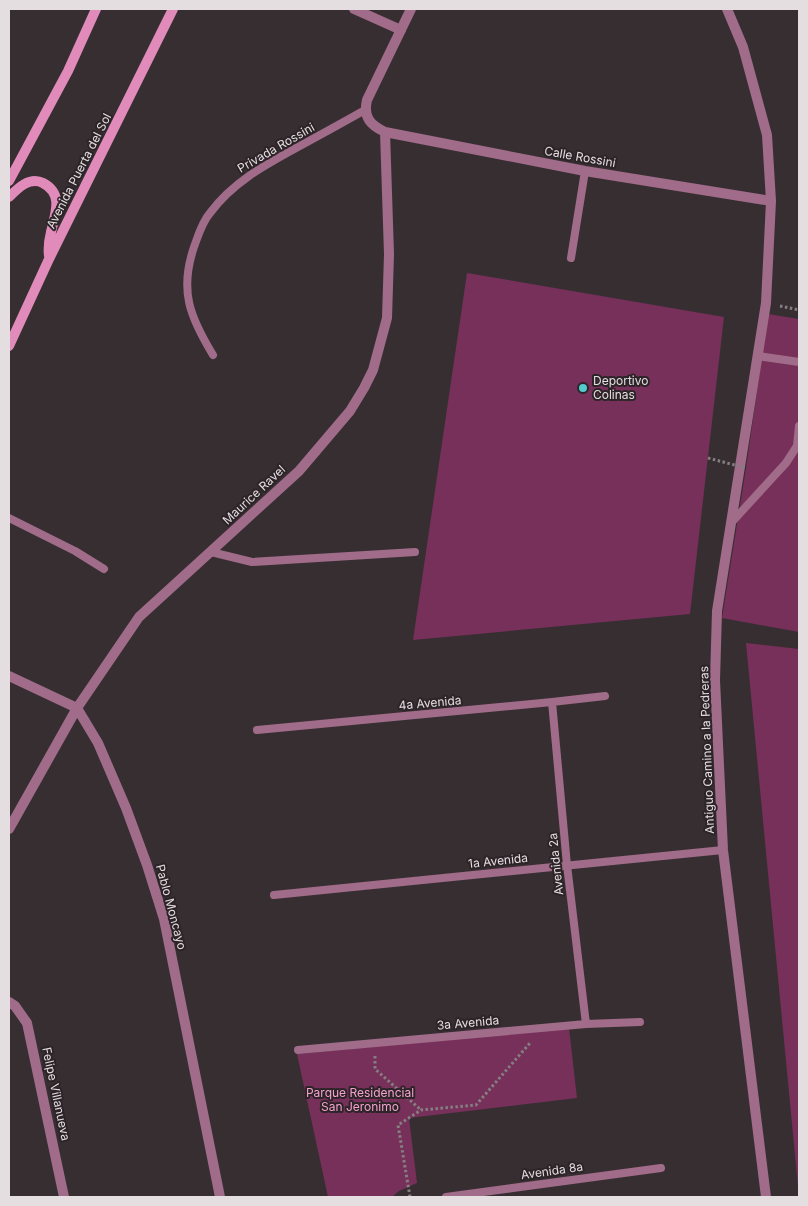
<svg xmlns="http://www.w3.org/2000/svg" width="808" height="1206" font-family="Inter,sans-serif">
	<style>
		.green { fill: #76305a }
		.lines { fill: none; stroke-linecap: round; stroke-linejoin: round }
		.path { stroke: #867f82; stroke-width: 3; stroke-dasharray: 2.5 2.5; stroke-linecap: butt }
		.service { stroke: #a16c89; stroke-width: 8 }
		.pedestrian { stroke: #a16c89; stroke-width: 10 }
		.minor { stroke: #a16c89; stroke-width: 10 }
		.secondary { stroke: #e08bba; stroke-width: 10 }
		.path-bridge { stroke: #867f82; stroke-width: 3; stroke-dasharray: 2.5 2.5; stroke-linecap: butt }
		.poi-dot { fill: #52cdce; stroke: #2d2428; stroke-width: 2 }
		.labels { text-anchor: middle; stroke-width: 4; stroke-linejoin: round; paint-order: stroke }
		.street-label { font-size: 12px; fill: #e4dee1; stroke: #2d2428 }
		.poi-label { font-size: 12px; fill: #e4dee1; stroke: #2d2428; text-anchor: start }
		.park-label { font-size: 12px; fill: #f5a1cf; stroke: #2d2428 }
	</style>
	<rect width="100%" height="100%" fill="#372e32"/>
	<path class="green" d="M467 273 724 317 690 614 413 640Z
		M768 314 799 319V632L722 618 746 468Z
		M746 643 799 649V1197Z
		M569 1028 577 1098 409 1118 417 1183 399 1191 392 1197H328L297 1054Z"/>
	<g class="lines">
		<path class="path" d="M780 306 799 310
			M375 1056V1069L421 1110
			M410 1197 398 1125 421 1110 476 1105 530 1043"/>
		<path class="service" d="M571 258 585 171
			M213 355C190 317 179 291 194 247 198 236 202 222 210 213 233 182 265 165 298 147 320 135 342 123 365 110
			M758 356 799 362
			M9 518 75 551 104 569
			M731 523 786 463 797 446 799 426
			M211 552 252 562 415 552
			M552 702 567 865 586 1024
			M257 730 552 702 605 696
			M274 895 723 850
			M298 1050 586 1024 640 1022
			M446 1197 661 1168"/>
		<path class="pedestrian" d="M354 9 401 30"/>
		<path class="minor" d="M411 9 367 100C363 117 370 125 385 132L585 171 771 201
			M727 9 743 47 767 135 771 201 766 303 717 611 715 680 723 850 766 1197
			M9 676 77 708 98 743 126 808 147 865 164 919 220 1197
			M9 829 77 708 139 617 299 471 350 411 364 388 373 370 387 318 389 254 385 132
			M9 1002 15 1006 27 1023 64 1197"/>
		<path class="secondary" d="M9 181 68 71 96 9
			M9 197C18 188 30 176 43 183 64 194 55 214 51 232 49 240 48 248 49 256
			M9 346 49 259 173 9"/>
		<path class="path-bridge" d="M708 458 746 468"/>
	</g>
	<circle class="poi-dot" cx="583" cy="388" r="5"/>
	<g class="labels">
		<g class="street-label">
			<text transform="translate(276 148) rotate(-30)" y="4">Privada Rossini</text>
			<text transform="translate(580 157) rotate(10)" y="4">Calle Rossini</text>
			<text transform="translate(79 171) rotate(-63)" y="4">Avenida Puerta del Sol</text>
			<text transform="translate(254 495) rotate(-43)" y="4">Maurice Ravel</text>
			<text transform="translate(430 703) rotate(-5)" y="4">4a Avenida</text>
			<text transform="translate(707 750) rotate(-92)" y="4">Antiguo Camino a la Pedreras</text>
			<text transform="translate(498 861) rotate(-6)" y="4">1a Avenida</text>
			<text transform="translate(556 864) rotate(-96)" y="4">Avenida 2a</text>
			<text transform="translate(171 907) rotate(75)" y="4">Pablo Moncayo</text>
			<text transform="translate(468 1023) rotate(-5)" y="4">3a Avenida</text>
			<text transform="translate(56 1094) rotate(78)" y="4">Felipe Villanueva</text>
			<text transform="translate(552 1171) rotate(-8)" y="4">Avenida 8a</text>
		</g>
		<g class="poi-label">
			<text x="593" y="385">Deportivo<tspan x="593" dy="14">Colinas</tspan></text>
		</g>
		<g class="park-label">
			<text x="360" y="1097">Parque Residencial<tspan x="360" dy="14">San Jeronimo</tspan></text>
		</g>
	</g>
	<rect width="808" height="1206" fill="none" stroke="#e4dee1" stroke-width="20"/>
</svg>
